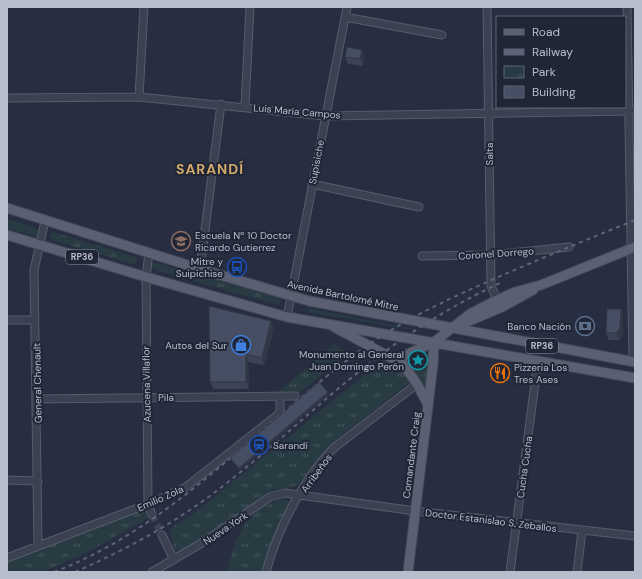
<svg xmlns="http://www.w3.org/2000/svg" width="642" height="579" font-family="'DM Sans',sans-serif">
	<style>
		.grass { fill: #293b42 }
		.park { fill: url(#park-tufts) }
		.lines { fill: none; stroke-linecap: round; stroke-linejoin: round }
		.minor-tunnel { stroke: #3d4356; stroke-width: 7; stroke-dasharray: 7 3.5; stroke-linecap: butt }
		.minor-casing { stroke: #565c6b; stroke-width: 9 }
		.major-casing { stroke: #454a5a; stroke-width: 11 }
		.minor { stroke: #3b4151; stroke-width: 7 }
		.major { stroke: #5a6071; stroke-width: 9 }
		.rail { stroke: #5e6478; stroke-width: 2; stroke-dasharray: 4 4; stroke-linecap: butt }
		.wall { fill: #3c4355 }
		.shaded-wall { fill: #313745 }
		.building { fill: #464e63; stroke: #313745 }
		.labels { text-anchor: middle; stroke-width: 4; stroke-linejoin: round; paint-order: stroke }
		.shield { fill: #202636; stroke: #8a909e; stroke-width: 1 }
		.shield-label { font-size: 9px; font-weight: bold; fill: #b8bdcb }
		.street-label { font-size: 10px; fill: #b8bdcb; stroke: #202636 }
		.poi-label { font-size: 10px; fill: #b8bdcb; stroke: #202636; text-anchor: end }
		.district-label { font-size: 14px; font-weight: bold; letter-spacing: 1px; fill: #d3a96b; stroke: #202636 }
	</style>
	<defs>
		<pattern id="park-tufts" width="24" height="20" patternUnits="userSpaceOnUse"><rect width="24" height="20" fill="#293b42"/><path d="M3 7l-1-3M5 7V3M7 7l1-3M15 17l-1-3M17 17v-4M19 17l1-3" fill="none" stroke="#46555c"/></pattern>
	</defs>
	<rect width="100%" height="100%" fill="#272e41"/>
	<path class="grass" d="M7 219 35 227 39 232 35 236 7 228Z
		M309 308 437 334 308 312Z"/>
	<path class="park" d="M53 232 135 257 137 260 136 263 132 264 52 240 50 235Z
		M152 263H157L279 298 281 302 278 305 155 270 151 266Z
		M334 344 348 353 298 394H276Z
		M424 350 428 367 425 388 417 376 405 361Z
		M383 360H387L410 378V382L340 437 296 486 274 490 182 550 178 551 174 548 170 529 193 514Z
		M286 499 289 502 290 507 269 548 262 572H227C235 538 246 506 286 499Z
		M144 509 148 518 88 552 54 567 40 572H7V562Z"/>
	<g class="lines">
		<path class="minor-tunnel" d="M152 515 162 535"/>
		<g class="minor-casing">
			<path id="minor" d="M487 7 491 286 497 300
				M627 7 633 362
				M345 17 442 35
				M139 97 144 7
				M7 98 139 97 325 116 635 111
				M245 106 250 7
				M312 184 419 207
				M149 253 146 277 148 504 152 515
				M422 256 490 255 569 247
				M200 269 221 104
				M287 317 347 7
				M7 320H35
				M37 399 295 396
				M7 480 38 481
				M162 535 174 560
				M38 546 34 270 45 221
				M7 558 148 504 186 487 280 413V396
				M152 572 200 544 270 497 285 493 415 511 635 536
				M266 572C277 530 304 477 335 447L417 384
				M510 572 538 361
				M577 572 582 531"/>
		</g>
		<g class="major-casing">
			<path id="major" d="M7 208 200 269 309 301 635 362
				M7 235 146 277 287 317 635 378
				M462 324 502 307 533 290
				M334 327 403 364 417 384 428 405
				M397 359 434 342 470 314 497 300 515 292 541 285 635 247
				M408 572 433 364 434 342"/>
		</g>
		<use href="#minor" class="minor"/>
		<use href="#major" class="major"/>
		<path class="rail" d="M54 572C177 525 263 419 368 345 405 319 447 300 489 281 537 260 586 240 635 220
			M75 572C130 548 182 519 228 482 277 444 322 400 371 362 411 331 455 304 500 283"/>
	</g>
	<path class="wall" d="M362 50 364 57 363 66 348 64 345 57Z
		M623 316V336L619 340H609L606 333Z
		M271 321 274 328 264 365 248 362 249 389H213L210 382Z
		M328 392 329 394 240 470 231 460 230 458Z"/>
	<path class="shaded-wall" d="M362 50 364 57 363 66 360 59Z
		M621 309 623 316V336L619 340 616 333Z
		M271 321 274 328 264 365 262 358Z
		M246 354 248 362 249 389 246 382Z
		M328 392 329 394 240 470 239 468Z"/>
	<path class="building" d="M634 7H635V39H634Z
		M347 47 362 50 360 59 345 57Z
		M209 306 271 321 262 358 246 354V382H210Z
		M607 309H621L620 329 616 333H606Z
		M319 382 328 392 239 468 230 458Z"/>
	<defs>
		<g id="school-ring" transform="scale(1)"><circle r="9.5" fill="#202636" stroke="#8d6e63" stroke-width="1.5"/><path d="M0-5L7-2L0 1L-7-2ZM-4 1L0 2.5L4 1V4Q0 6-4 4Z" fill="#8d6e63"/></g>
		<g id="bus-ring" transform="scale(1)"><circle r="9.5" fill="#202636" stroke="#1a4fb4" stroke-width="1.5"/><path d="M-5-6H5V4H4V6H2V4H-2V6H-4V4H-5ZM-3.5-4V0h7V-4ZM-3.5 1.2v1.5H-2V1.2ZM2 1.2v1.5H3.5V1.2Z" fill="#1a4fb4"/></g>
		<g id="bank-ring" transform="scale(1)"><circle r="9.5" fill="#202636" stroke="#5c6f8a" stroke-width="1.5"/><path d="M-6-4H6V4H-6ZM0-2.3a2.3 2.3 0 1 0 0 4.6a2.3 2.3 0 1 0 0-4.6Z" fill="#5c6f8a"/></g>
		<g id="shop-ring" transform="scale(1)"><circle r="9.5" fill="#202636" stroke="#3f7fe0" stroke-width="1.5"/><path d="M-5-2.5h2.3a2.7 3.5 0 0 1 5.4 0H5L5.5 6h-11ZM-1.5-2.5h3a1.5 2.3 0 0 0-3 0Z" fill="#3f7fe0"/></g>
		<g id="sight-ring" transform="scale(1)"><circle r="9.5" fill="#202636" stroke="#0f9aa8" stroke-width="1.5"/><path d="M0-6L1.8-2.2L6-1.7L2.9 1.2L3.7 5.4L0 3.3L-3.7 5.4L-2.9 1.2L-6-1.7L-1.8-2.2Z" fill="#0f9aa8"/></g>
		<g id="restaurant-ring" transform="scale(1)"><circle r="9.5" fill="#202636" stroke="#e8710a" stroke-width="1.5"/><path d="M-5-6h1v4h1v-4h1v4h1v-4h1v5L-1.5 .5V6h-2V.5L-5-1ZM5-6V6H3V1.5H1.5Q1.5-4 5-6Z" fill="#e8710a"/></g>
		<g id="station-ring" transform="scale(1)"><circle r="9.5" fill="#202636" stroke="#1a4fb4" stroke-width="1.5"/><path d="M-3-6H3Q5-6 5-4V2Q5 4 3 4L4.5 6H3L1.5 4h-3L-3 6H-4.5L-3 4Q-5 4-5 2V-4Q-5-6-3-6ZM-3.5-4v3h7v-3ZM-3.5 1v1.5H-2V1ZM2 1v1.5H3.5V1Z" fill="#1a4fb4"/></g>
	</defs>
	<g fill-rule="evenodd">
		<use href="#school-ring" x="181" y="241"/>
		<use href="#bus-ring" x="237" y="267"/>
		<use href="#bank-ring" x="585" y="326"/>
		<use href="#shop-ring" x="241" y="345"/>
		<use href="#sight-ring" x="418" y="360"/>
		<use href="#restaurant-ring" x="500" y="373"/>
		<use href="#station-ring" x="259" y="445"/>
	</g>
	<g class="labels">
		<g class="shield">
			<rect x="66" y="250" width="32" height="14" rx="3"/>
			<rect x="526" y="339" width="32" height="14" rx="3"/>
		</g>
		<g class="shield-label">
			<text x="82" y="260">RP36</text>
			<text x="542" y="349">RP36</text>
		</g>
		<g class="street-label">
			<text transform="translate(297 111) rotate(5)" y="4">Luis María Campos</text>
			<text transform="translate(489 154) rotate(-90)" y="4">Salta</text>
			<text transform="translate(316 162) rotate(-79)" y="4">Supisiche</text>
			<text transform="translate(496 253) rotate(-4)" y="4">Coronel Dorrego</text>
			<text transform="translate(343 295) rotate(12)" y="4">Avenida Bartolomé Mitre</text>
			<text transform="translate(37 383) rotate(-91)" y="4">General Chenault</text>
			<text transform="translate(146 384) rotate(-91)" y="4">Azucena Villaflor</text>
			<text x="166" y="401">Pila</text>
			<text transform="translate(411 455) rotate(-83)" y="4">Comandante Craig</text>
			<text transform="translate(524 467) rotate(-82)" y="4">Cucha Cucha</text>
			<text transform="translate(316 473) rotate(-54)" y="4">Arribeños</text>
			<text transform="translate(160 498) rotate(-24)" y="4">Emilio Zola</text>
			<text transform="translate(491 520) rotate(7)" y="4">Doctor Estanislao S. Zeballos</text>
			<text transform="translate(225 528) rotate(-34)" y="4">Nueva York</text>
		</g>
		<g class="poi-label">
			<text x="195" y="239" text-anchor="start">Escuela Nº 10 Doctor<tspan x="195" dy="12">Ricardo Gutierrez</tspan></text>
			<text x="223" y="265">Mitre y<tspan x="223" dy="12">Suipichise</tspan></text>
			<text x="571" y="330">Banco Nación</text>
			<text x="227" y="349">Autos del Sur</text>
			<text x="404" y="358">Monumento al General<tspan x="404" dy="12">Juan Domingo Perón</tspan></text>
			<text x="514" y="371" text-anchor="start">Pizzeria Los<tspan x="514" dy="12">Tres Ases</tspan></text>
			<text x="273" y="449" text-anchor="start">Sarandí</text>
		</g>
		<g class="district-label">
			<text x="210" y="174">SARANDÍ</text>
		</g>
	</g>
	<rect width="642" height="579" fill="none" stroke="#b8bdcb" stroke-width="16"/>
	<rect x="496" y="16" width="130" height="92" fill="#202636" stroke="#5d6272"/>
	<rect x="504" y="29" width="20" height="6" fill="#5a6071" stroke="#5d6272"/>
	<text x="532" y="36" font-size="12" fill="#b8bdcb">Road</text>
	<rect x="504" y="49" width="20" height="6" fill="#5e6478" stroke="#5d6272"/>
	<text x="532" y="56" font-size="12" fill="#b8bdcb">Railway</text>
	<rect x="504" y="66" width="20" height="12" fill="url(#park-tufts)" stroke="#5d6272"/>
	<text x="532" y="76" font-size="12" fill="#b8bdcb">Park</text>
	<rect x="504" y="86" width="20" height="12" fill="#464e63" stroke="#5d6272"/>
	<text x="532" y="96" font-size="12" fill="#b8bdcb">Building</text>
</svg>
